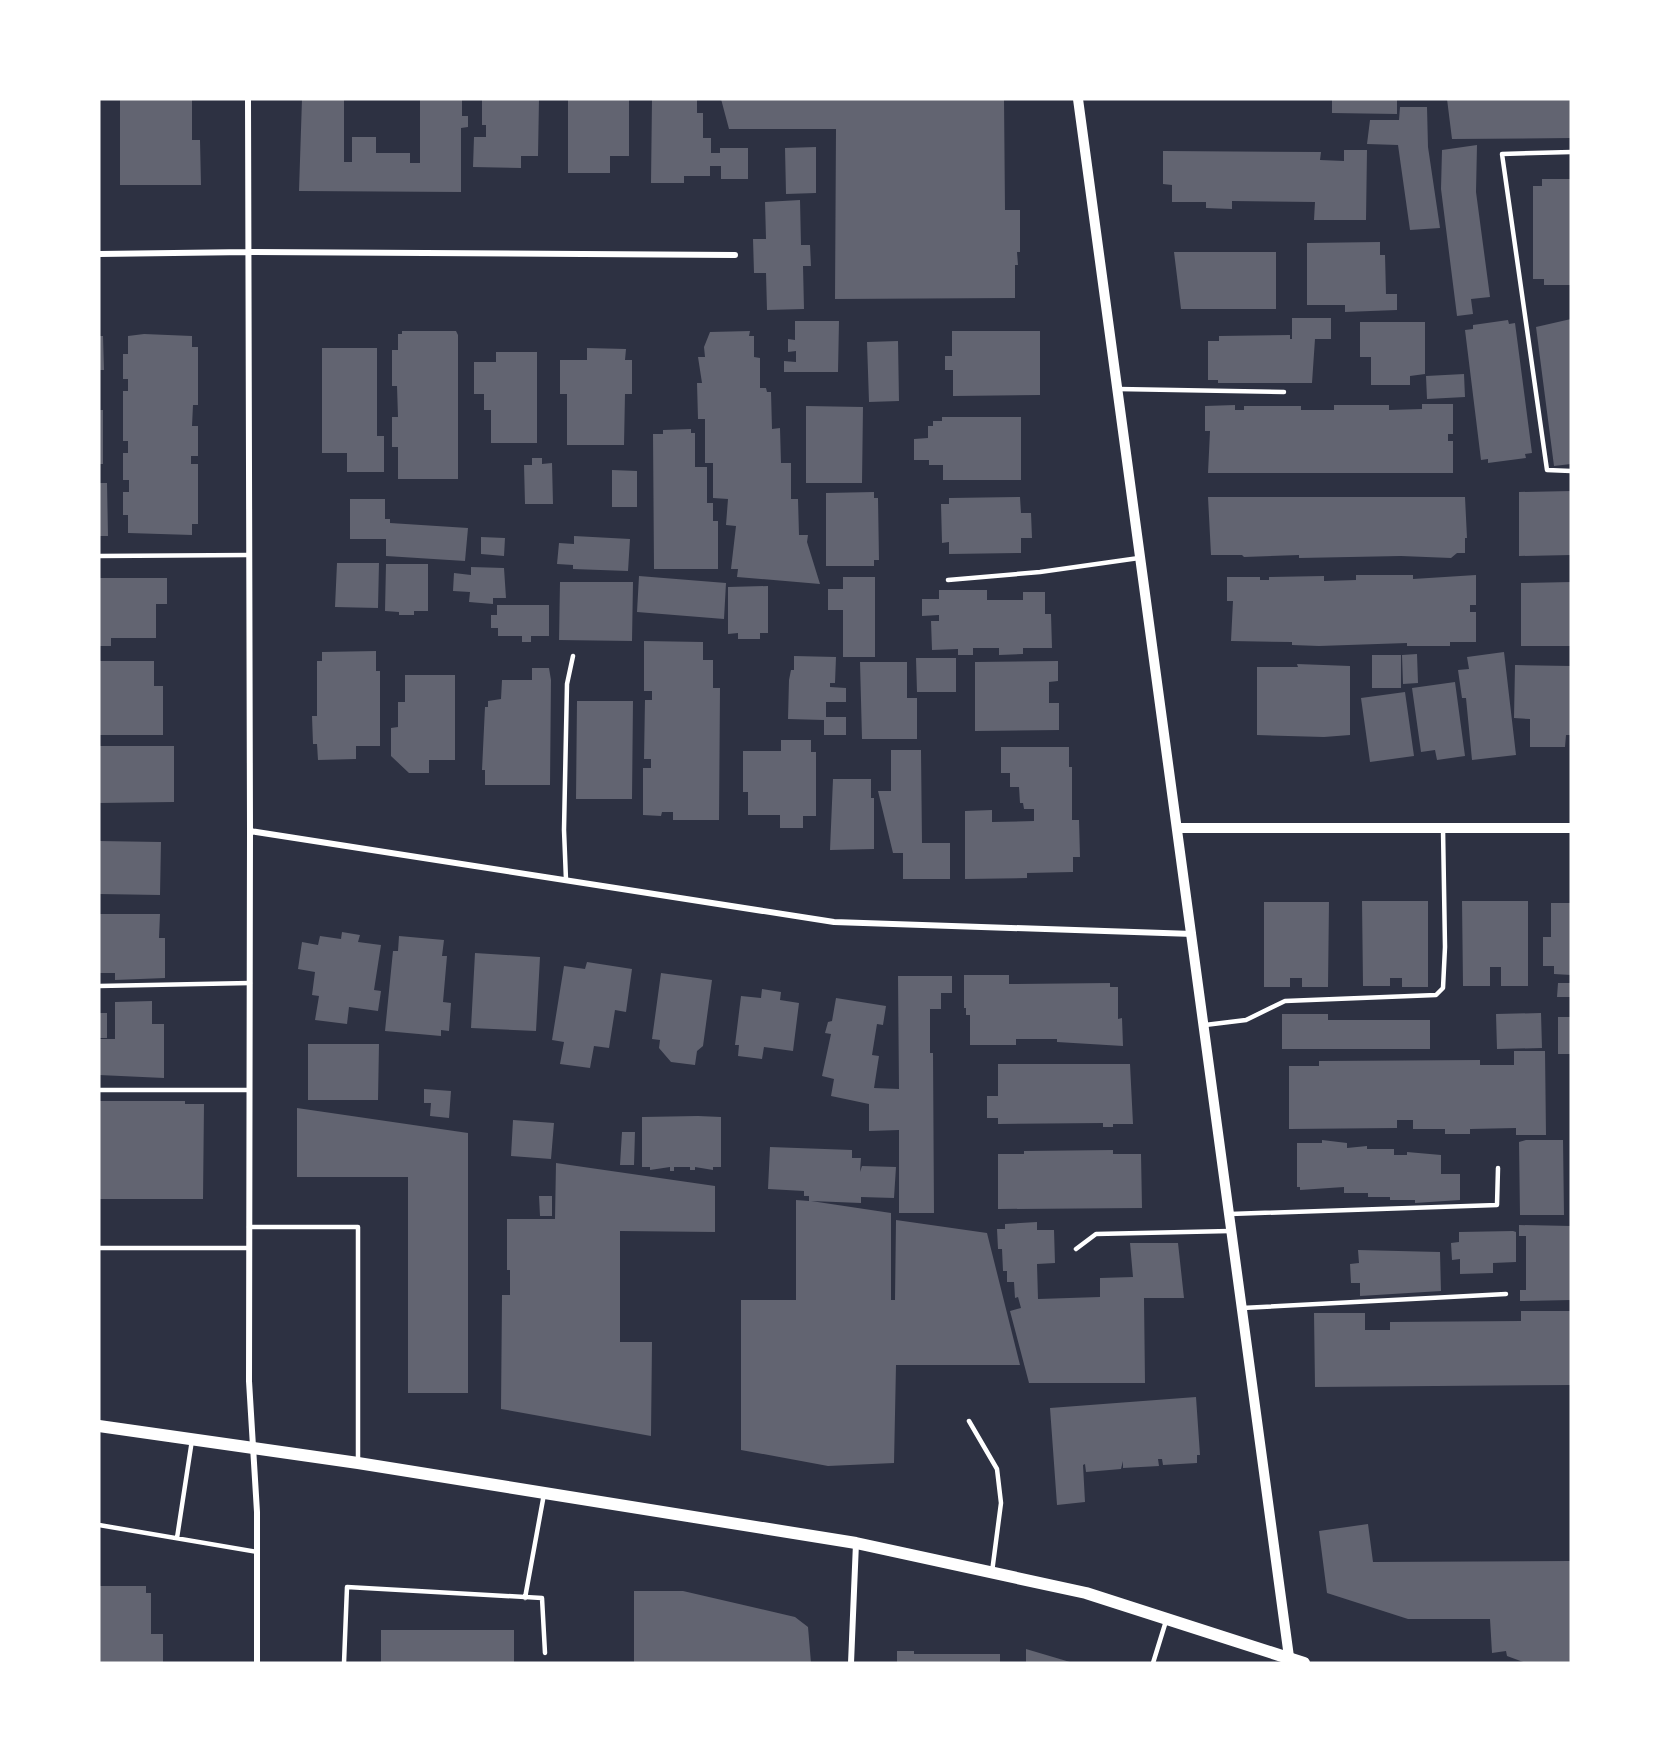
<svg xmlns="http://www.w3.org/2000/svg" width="1670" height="1762" font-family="'Fira Sans',sans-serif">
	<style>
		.building { fill: #626471 }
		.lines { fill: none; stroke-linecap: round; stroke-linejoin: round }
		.service { stroke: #fff; stroke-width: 4.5 }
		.minor { stroke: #fff; stroke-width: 6 }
		.tertiary { stroke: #fff; stroke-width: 10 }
		.secondary { stroke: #fff; stroke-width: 12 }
	</style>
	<rect width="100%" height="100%" fill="#2d3142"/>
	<path class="building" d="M120 99H192V140H200L201 185H120Z
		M302 99H344V162H352V137H376V153H410V163H420V99H462V116H468V127L461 128V192L299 191Z
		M482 99H539L538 156H521V168L473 167 474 137H486V125H482Z
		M568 99H629V156H610V173H568Z
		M652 99H697V113H703V138H711V153H720V148H748V179H721V166H710V176H684V183H651Z
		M721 99H1004L1005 210H1020V252H1017L1018 265H1015V298L835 299 836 129H729Z
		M1332 99H1397V114L1332 113Z
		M1447 99H1571V138L1452 139Z
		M1400 107H1427L1428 147 1440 228 1410 230 1398 145 1367 144 1370 120H1399Z
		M1477 145 1476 192 1490 297 1471 299 1473 314 1457 316 1441 189 1442 150Z
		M816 147V193L786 194 785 148Z
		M1344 150H1367L1366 220H1314L1315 202 1232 201V209L1206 208V202H1172V185L1163 184V151L1321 152 1320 160 1344 161Z
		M1542 179H1571V285H1544V279H1533V186H1542Z
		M800 200 801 245H810L811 266H803L804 309 767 310 766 273H754L753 239H766L765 202Z
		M1380 242V255H1385L1386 294H1397V310L1345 312V305H1307V243Z
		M1174 252H1276V309H1181Z
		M1292 318H1331V339H1315L1312 383H1218V380H1208V341H1219V336L1290 335V339H1292Z
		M1571 319V464L1554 466 1536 327Z
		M1508 320 1509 324 1515 323 1532 453 1525 454 1526 458 1488 463V459L1481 460 1465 330 1473 329V325Z
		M795 321H839L838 372H784V361L796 362V351L788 352V339L795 340Z
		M1360 322H1425V374L1410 376V385H1371V357H1360Z
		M402 331H456L458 335V479H398V447H392V417H398L397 386H392V350H398V334H402Z
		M750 331 749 336H754V357L760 358V388H766L767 392H771L772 429 780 428 781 463H791V499H798L799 535H808L807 542 820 584 737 577 738 569H731L736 526 726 525 728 499 713 498V463H705V419H698L697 383H702L698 357H705L704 347 710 332Z
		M952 331H1040V395L953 396V370H945V356H952Z
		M144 334 192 336V347H198V405H193L192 426H198V456H191V464H198V524H192V535L128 533V515H123V492H129V480H123V453H128V441H123V391H128V379H123V354H128V336Z
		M99 336H103L104 370H99Z
		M898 341 899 401 869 402 867 342Z
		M322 348H377V436H384V472H347V453H322Z
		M587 348 626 349 625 360H632V394H625L624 445H567V394H560V360H587Z
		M496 352H537V443H491V410H484V394H474V362H496Z
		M1464 374 1465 397 1427 399 1426 376Z
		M1422 404H1453V434H1448V441H1453V473H1208L1210 431H1205V406L1235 405V410H1244V406H1301V410H1334V405H1389V410L1422 409Z
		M806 406 863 407 862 483H806Z
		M99 410H103V464H99Z
		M942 417H1021V480H943V465H929V460H914V439L928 438V426H933V421H942Z
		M691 429V433H695V467H707V503H713V521H718V569H654L653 434H663V430Z
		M532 458H542V464L552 463 553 504H525L524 465H532Z
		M612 470 637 471V507H612Z
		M99 483H107L108 536H99Z
		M1571 491V555L1519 556V492Z
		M874 492V498H878L879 560H874V566H826V493Z
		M1020 497 1021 513H1031L1032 538H1021V553L949 554V542L942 543 941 504H949V498Z
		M1208 497H1465L1467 538H1465V553H1457L1451 558 1401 556 1299 558V555L1244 557 1242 555H1211Z
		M350 499H385V519H390V523L468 528 465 561 386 556V539H350Z
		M574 536 630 539 628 571 573 569V565L557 564 559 543 574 544Z
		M481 537 505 538 504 556 481 554Z
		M337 563H379L378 608 335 607Z
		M386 564H428V611H414V615H399V612L385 611Z
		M471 567 504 568 506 598H493V604L469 602 470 592 453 591 454 573 471 575Z
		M1356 575H1413V579L1476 575V605H1470V612H1476V642H1450V646H1407V643L1319 646 1292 645V642L1231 641 1233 601H1227V577H1260V580H1269V577L1324 576V581L1356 580Z
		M639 576 726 583 724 619 637 612Z
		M843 577H875V657H843V610H828V589H843Z
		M99 578H167V604H156V638H111V646H99Z
		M560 582H633L632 641 559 640Z
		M1571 582V646H1521V583Z
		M768 586V633H760V639H738V633L728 634V587Z
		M939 590H987V600H1023V592H1045V614H1051L1052 648H1023V654L999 655V648H973V655H958V649L932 650 931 621H939V615L922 616V599H939Z
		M497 605H549V636H531V642H522V636H498V628H491V615H497Z
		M644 641 703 642V660H713V688H720L719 820H673V812H662L661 816 643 815V768H651V759H644L645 700H652V691H644Z
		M376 651V671H380V746H356V759L318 760 317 744H313L312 716H317V661H322V652Z
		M1504 652 1516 755 1472 760 1466 698H1462L1458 670 1469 669 1467 657Z
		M1417 654 1418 683 1403 684 1402 655Z
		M1372 655H1401V688H1372Z
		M794 656 836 657 835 683H830V687L846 688V702H826V717H846V735H824V720L788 719 789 680 791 670H794Z
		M916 658H956V692H917Z
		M99 661H154V686H163V735H99Z
		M1058 661V681L1049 682V703H1059V730L975 731V662Z
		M860 662H907V698H917V739H862Z
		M1297 664 1350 666V735L1324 737 1257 735V667H1298Z
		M1515 665 1571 666V735H1566L1565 747H1530V719L1514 718Z
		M532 668H549L551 680 550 785H485V770H482L485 707H488V701L501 699 502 680H532Z
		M405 675H455V760H429V773H409L391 756V728L398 727V702H405Z
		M1455 682 1465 756 1437 760 1435 750 1421 752 1412 688Z
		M1405 692 1414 756 1370 762 1361 698Z
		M577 701H633L632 799H576Z
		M781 740H811V752H816V816H803V828H780V815H748V792H743V751H781Z
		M99 746H174V802L99 803Z
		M1001 747H1069V767H1072V820H1079L1080 857H1073V872L1027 873V878L965 879V811L992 810V822L1034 821V809H1024L1023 803H1020L1019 787H1010V773H1001Z
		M891 750H921L922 843H950V879H903V853H893L878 791H891Z
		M833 779H871V798H874V849L830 850Z
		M99 841 161 842 160 895 99 894Z
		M1362 901H1428V987H1402V978H1390V986H1363Z
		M1462 901H1528V986H1501V967H1490V986H1463Z
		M1264 902H1329L1328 987H1302V978H1290V987H1264Z
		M1551 903H1571V975L1554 974V966H1543V937H1551Z
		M99 914H160L159 938H165V978L115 980V973H99Z
		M342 932 360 935 358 942 381 945 374 990 381 991 378 1011 349 1007 347 1024 315 1020 319 996 312 995 315 972 298 969 302 942 318 945 320 936 341 939Z
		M399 936 444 940 442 956H447L443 1002 451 1003 449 1031 441 1030V1036L385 1031 393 951H398Z
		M475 953 540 957 536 1031 471 1028Z
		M587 962 632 969 626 1012 615 1010 609 1048 594 1046 590 1068 560 1064 564 1042 552 1040 564 966 585 969Z
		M661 973 712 980 703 1046 697 1051 695 1065 671 1062 659 1048 660 1040 652 1039Z
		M964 975H1009V984L1110 983V987H1118V1019L1122 1018 1123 1046 1057 1042V1039H1016V1045H970V1015H966V1008H964Z
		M898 976H952V993H941V1009H930V1053H933L934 1213H899V1130L869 1131V1104L831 1096 834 1079 822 1076 831 1034 825 1033 828 1022 832 1021 836 998 886 1006 883 1025 877 1024 872 1055 879 1056 874 1088 899 1089Z
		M1558 983H1571V997H1557Z
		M762 989 781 992 780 1000 799 1003 793 1051 764 1047 762 1059 738 1056 739 1045H735L741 996 761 998Z
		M152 1001V1024H164V1078L99 1075V1039H115V1002Z
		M99 1013H107V1038H99Z
		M1541 1013 1542 1048 1497 1049 1496 1014Z
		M1282 1014H1328V1020H1430V1049H1282Z
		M1558 1017H1571V1054H1558Z
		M308 1044H379L378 1100H308Z
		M1514 1051H1545L1546 1135H1516V1128L1470 1129V1134H1445V1129H1413V1120H1397V1128L1289 1129V1066H1319V1061L1480 1060V1065H1514Z
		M998 1064H1130L1133 1124H1113V1127H1103V1123L998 1124V1118H987V1096H998Z
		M424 1089 451 1091 449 1118 430 1116 431 1103H424Z
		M99 1101H185V1104H204L203 1199H99Z
		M297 1108 468 1133V1393H408V1177H297Z
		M698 1116 721 1117V1167H713V1170L695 1167V1170H690V1167H674V1171H670V1167L650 1170V1167H642V1117Z
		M513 1120 554 1123 551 1159 511 1156Z
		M622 1132H635L634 1165H620Z
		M1322 1140 1347 1143V1148L1367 1146V1149H1394V1155H1407V1152L1441 1155V1174H1460V1200L1415 1203V1200H1390V1197H1368V1193H1344V1187L1300 1190V1187H1297V1143H1322Z
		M1526 1140H1563L1564 1215H1520L1519 1142Z
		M770 1147 852 1150V1158H861L860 1172 862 1166 896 1167 894 1198 861 1197V1203L811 1201 891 1213V1300H895L896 1220 987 1233 1020 1365H896L894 1463 828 1466 741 1450V1300H796V1200L809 1201V1196H804V1191L768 1189Z
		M1113 1150V1154H1141L1142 1208 998 1209V1154H1024V1151Z
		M556 1163 715 1186V1232L620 1231V1342H652L651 1436 501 1409 502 1295H510V1270H507V1219H555Z
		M539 1196H552V1216H540Z
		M1037 1222V1230H1054L1055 1263 1037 1264 1038 1299 1100 1297V1278L1133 1277 1130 1243H1178L1184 1298H1144L1145 1383H1029L1010 1311 1021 1308 1018 1297 1015 1298 1014 1282H1007V1271H1003L1002 1249H998L997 1229H1005V1224Z
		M1519 1225 1571 1226V1300L1520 1301V1290H1526V1236H1519Z
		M1513 1231 1516 1232V1262L1493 1263V1273L1460 1274V1259L1452 1260 1451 1243 1459 1242V1232Z
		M1358 1250 1440 1252 1441 1291 1360 1296V1283H1351L1350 1264 1359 1263Z
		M1521 1311H1571V1385L1315 1387 1314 1313H1365V1330H1390V1322L1521 1321Z
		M1196 1397 1200 1455H1197V1463L1163 1465 1162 1459H1158L1159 1466 1123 1468V1461L1121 1469 1086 1472 1085 1464 1083 1465 1085 1502 1057 1505 1050 1408Z
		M1368 1524 1373 1562 1571 1561V1663H1526L1507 1656 1506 1651 1492 1653 1490 1619H1408L1327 1593 1319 1531Z
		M99 1586H146V1593H151V1634H163V1663H99Z
		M634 1591H683L795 1617 808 1627 811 1663H634Z
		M381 1630H514V1663H381Z
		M1026 1649 1070 1662V1663H1026Z
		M897 1651H914V1654H1000V1663H897Z"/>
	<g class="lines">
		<path class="service" d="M1571 152 1502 154 1547 470 1571 471
			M1118 389 1284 392
			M99 556 249 555
			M948 580 1040 572 1139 558
			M566 880 564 830 567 684 573 656
			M99 986 250 983
			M1205 1025 1246 1020 1285 1001 1436 995 1443 988 1445 947 1443 829
			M99 1090H249
			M1230 1214 1497 1205 1498 1168
			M249 1227H358V1463
			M99 1248H249
			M1076 1249 1096 1234 1230 1231
			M1242 1308 1506 1294
			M969 1421 997 1469 1001 1503 992 1572
			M99 1525 257 1552
			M177 1538 192 1440
			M525 1598 544 1494
			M344 1663 347 1587 542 1598 545 1653
			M1153 1663 1166 1621"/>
		<path class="minor" d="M248 99 250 831 249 1381 257 1512V1663
			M99 254 248 252 735 255
			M250 831 834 922 1193 934
			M851 1663 856 1543"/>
		<path class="tertiary" d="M1078 99 1289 1657
			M1179 828H1571"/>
		<path class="secondary" d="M99 1426 358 1463 856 1543 1086 1593 1304 1663"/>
	</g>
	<rect width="1670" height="1762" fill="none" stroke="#ffffff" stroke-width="201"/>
</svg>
